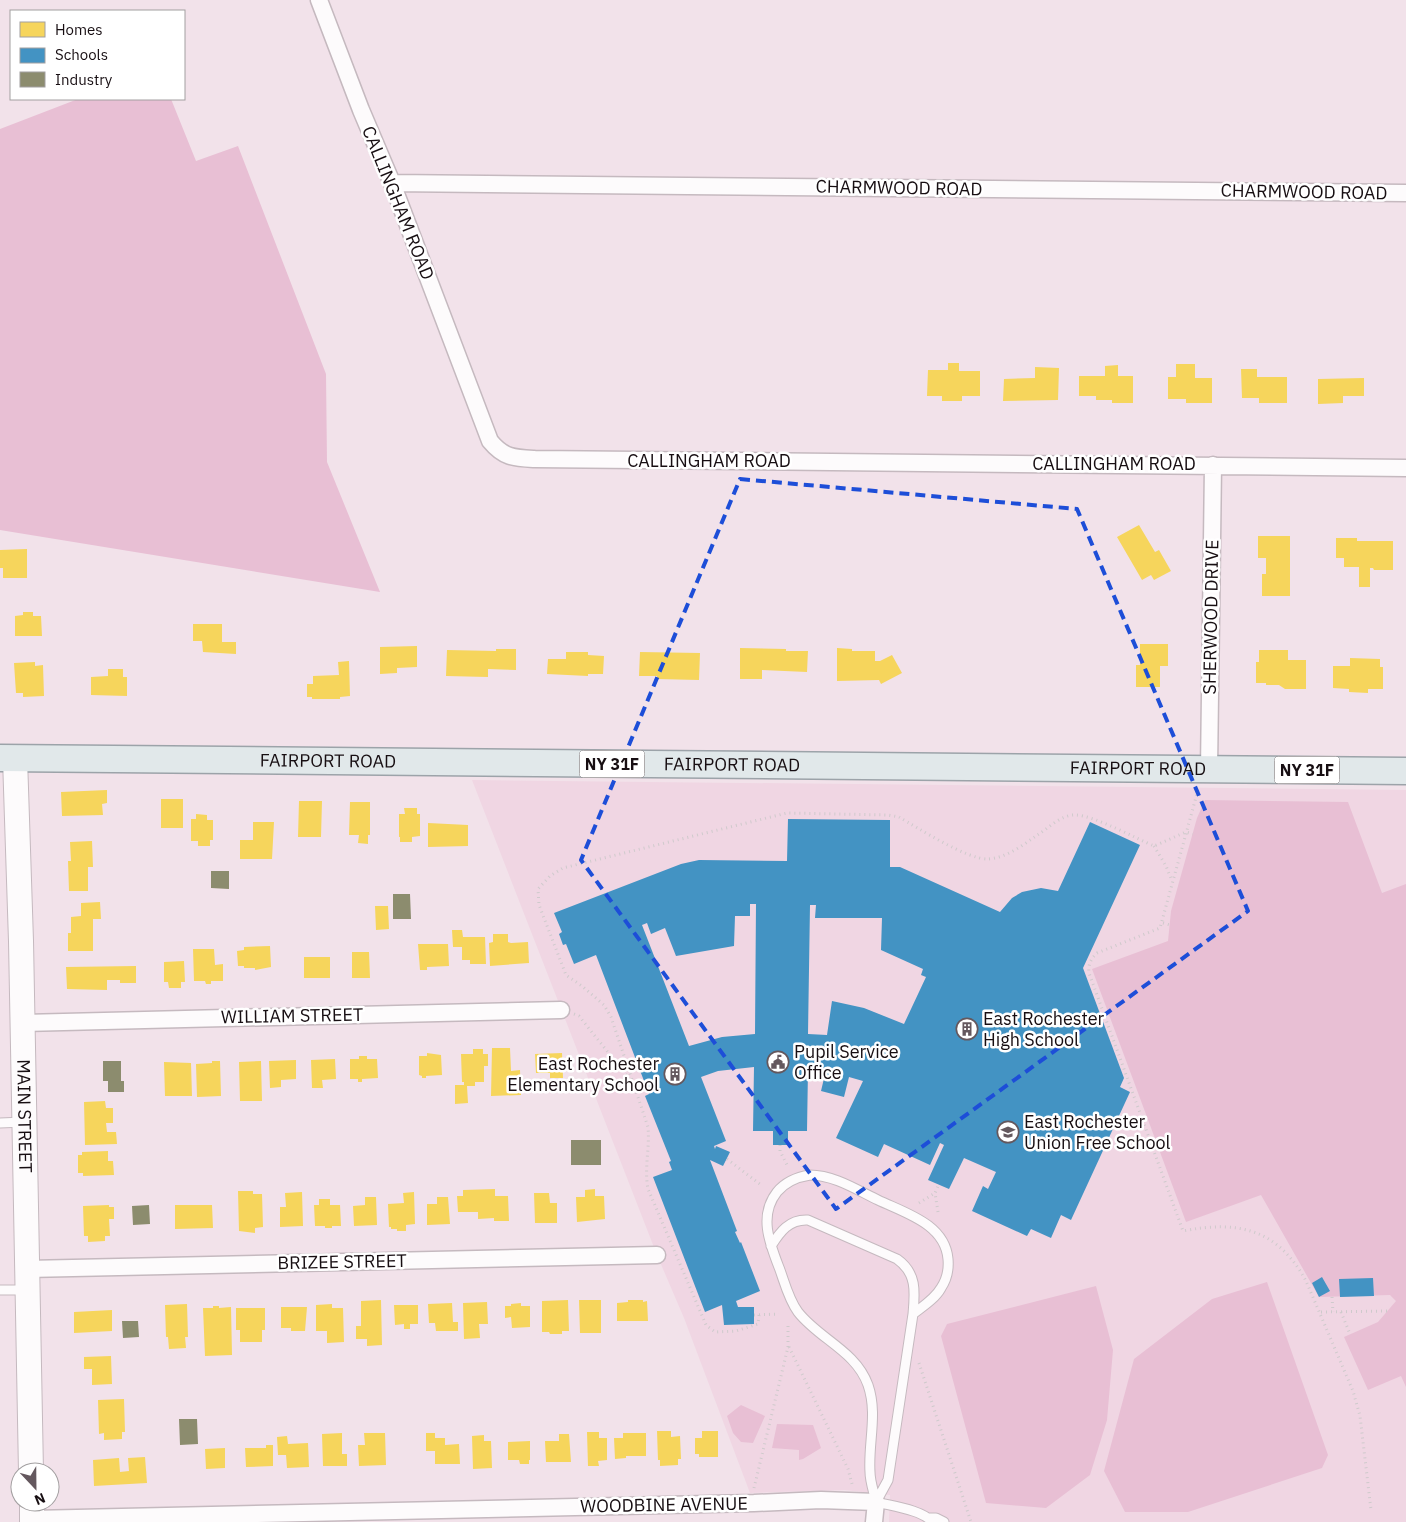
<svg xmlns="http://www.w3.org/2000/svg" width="1406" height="1522" font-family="'IBM Plex Sans',sans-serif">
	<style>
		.built { fill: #f0d6e3 }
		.green { fill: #e8bfd4 }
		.homes { fill: #f6d55c }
		.schools { fill: #4393c3; fill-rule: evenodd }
		.industry { fill: #8c8c6e }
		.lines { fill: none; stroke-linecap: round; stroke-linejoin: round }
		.lane-casing { stroke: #c5b9bf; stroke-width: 11 }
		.street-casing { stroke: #c5b9bf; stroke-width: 19 }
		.secondary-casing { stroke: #c5b9bf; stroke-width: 26 }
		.primary-casing { stroke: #9ca3a9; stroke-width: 29 }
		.path { stroke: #cfcacc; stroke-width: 3; stroke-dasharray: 1 4; stroke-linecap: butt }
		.lane { stroke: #fdfbfc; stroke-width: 9 }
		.street { stroke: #fdfbfc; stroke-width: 16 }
		.secondary { stroke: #fdfbfc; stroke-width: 24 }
		.primary { stroke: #e1e8ea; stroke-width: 26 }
		.marked { fill: none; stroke: #1d4ed8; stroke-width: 4; stroke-dasharray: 10 6; stroke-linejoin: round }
		.labels { text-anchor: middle; stroke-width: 5; stroke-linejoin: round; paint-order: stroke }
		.shield { fill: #fff; stroke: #5d5659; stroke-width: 1 }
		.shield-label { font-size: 16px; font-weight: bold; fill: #170e12 }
		.street-label { font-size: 18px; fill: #170e12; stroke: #fff }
		.poi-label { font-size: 18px; fill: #170e12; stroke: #fff; text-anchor: start }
	</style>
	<rect width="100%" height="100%" fill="#f2e2ea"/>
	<path class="built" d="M472 780 1406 790V1522H889L890 1495 845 1490 750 1493 684 1318 657 1255Z"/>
	<path class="green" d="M78 99H171L196 161 238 146 326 374 327 462 380 592 0 530V129Z
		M1205 800 1348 802 1382 893 1406 884V1387L1401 1376 1368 1390 1344 1337 1378 1322 1396 1301 1390 1295 1319 1297 1261 1195 1186 1222 1092 969 1168 941 1171 911 1197 818Z
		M1267 1282 1328 1455 1322 1468 1188 1512H1125L1104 1471 1134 1359 1212 1299Z
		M1096 1286 1113 1350 1107 1420 1090 1475 1046 1508 986 1503 941 1336 947 1324Z
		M741 1405 765 1416 753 1443 741 1442 733 1433 727 1416Z
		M777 1424 813 1425 821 1448 803 1459 799 1460V1450L772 1448Z"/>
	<path class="homes" d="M948 363H959V371H980V396H962V401H942V396H927L928 370H948Z
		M1176 364H1195V378H1212V403H1186V399H1168V377H1176Z
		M1118 365V376H1133V403H1112V400H1096V396H1079V376H1105V366Z
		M1035 367 1059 368 1058 400 1003 401 1004 379 1035 378Z
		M1241 369H1257V377H1287V403H1259V398H1242Z
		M1364 378V396H1343V403L1318 404V379Z
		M1139 525 1155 552 1159 550 1171 571 1154 580 1151 575 1142 580 1117 537Z
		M1258 536H1290V596H1262V574H1266V558H1258Z
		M1336 538H1357V541H1393V570H1374L1373 568H1370V587H1359V567H1344V558H1336Z
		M27 549V578H3V568H0V550Z
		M23 612H33V616H41L42 636H15V616L23 615Z
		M193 624H222V642H236V654L203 652 202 641H193Z
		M1140 644H1168V666H1160V687H1136V665H1140Z
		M417 646V667L397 668V673L380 674V647Z
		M740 648 786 649V651H808L807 672 762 670V679H740Z
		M837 648 852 649V651H875V661H880L892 655 902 673 881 684 879 680 837 681Z
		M496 649H516V670L488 669V677L446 676 447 650 496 651Z
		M1259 650H1288V660H1306V689H1285L1279 685H1266V683H1256V662H1259Z
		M566 652H588V655L604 656 603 674H588V676L547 674 548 659H566Z
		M640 652 700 653 699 680 657 679V676H639Z
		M1350 658 1380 659V667H1383V689H1368V693L1349 692V689L1333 688V666H1350Z
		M349 661 350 696 340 697V699H312V697H307V684H313V676L339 675 338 662Z
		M35 662V666L43 665 44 696 23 697V693H16L14 663Z
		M108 669H123V677H127V696L91 695V677L108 676Z
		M107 790V803L102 804 103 815 62 816 61 792Z
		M161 799H183V828H161Z
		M299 801H322L321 837H298Z
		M350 802H370V835H368V844L358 843 359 835H349Z
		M404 808H417V814H420V836L412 837V842H400V837H399V814H405Z
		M196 814 207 815V820H213V840H210V846H198V841H191V819H196Z
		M253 822H274L272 859H240V840H253Z
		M428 823 468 825V846L428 847Z
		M92 841 93 867H88V891H69L68 861H71L70 842Z
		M100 902 101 919H93V951H68V933H71V917L81 916V903Z
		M375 906H388L389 929 376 930Z
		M452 930H462L463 937H485L486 964H470V960H462V947H453Z
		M493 934H508V942L511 943 528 942 529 963 490 966 489 943 493 942Z
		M418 944H448L449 966 427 967V970H420Z
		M270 946 271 967 255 970V968H244V966H238L237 951 244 950V947Z
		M193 949H214L215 965 223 964V981H211V984H206L205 981H194Z
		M352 952H369L370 978H352Z
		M304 957H330V978H304Z
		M184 961 185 982H181V988H169L168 982H164V962Z
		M136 966V983H120V980H107V990L67 989 66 967Z
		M492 1048H510L511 1071 520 1070 521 1095 491 1096Z
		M473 1049H483V1054H488V1066H484V1082H475V1086H467L468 1103 455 1104V1085H464V1082H462L461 1054H473Z
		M427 1053 441 1055 442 1075 426 1076V1078H422V1076L419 1075V1056H427Z
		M562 1053 563 1078H550V1073H536L535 1054Z
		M359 1056H367V1059H377L378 1078 362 1079V1082H358V1079H350V1059H359Z
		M335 1059 336 1079 322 1080 323 1088H312L311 1060Z
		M296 1060V1079L281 1080V1087L270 1088 269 1061Z
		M212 1061H220L221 1096 197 1097 196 1064 212 1063Z
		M261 1061 262 1101H240L239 1062Z
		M164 1062 191 1063 192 1096H165Z
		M105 1101 106 1108H113V1123H106L107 1132H116L117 1144 85 1145 84 1102Z
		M108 1151V1161H113L114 1175 83 1176V1173H78V1155H82V1152Z
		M495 1189V1196H508L509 1221H494V1218L478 1219V1212H458L457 1196H463V1190Z
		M595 1189V1196H604L605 1219 577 1222 576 1197H585V1190Z
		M238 1191H253V1194H262L263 1227 255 1228V1233L239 1231Z
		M302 1192 303 1226 280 1227V1207H286L285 1193Z
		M414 1192 415 1224 406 1225V1231H397V1229H391V1227H389L388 1204 404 1203 403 1193Z
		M534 1193H549L550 1203H557V1223H535Z
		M365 1197H376L377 1225 354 1226 353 1206 365 1205Z
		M437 1197H448L450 1224 427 1225V1204H437Z
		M319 1199H330V1205H340L341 1226H332V1228H325V1226H315L314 1205H319Z
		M109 1205V1207H114V1219H109L110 1236H105V1241L88 1242V1236H84L83 1206Z
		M175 1205H212L213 1228 175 1229Z
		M381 1300 382 1345 367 1346V1339H356V1326H361V1301Z
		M568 1300 569 1331H562V1334H550L549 1332H542V1301Z
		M579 1300H601V1333H580Z
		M628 1300H643V1302L647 1301 648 1321H617V1303L628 1302Z
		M487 1302 488 1324H479L480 1338 464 1339 463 1303Z
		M452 1303 453 1322H458V1331H436L435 1323H429L428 1304Z
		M521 1303V1306H530V1327L512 1328 511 1317 505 1318V1306H511V1304Z
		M187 1304 188 1337H185L186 1348 169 1349 168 1337H166L165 1305Z
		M332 1304V1308H343L344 1342 327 1343V1331H316V1305Z
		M394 1305H418V1324H410V1329H404V1324L395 1325Z
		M213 1306H219V1308L231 1307 232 1355 205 1356 203 1308H213Z
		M281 1307H307L305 1331H291V1328H281Z
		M236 1308H265V1330H262V1342H240V1330H236Z
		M112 1310V1331L74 1333V1312Z
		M111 1356 112 1384 92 1385V1369H84V1357Z
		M124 1399 125 1432H122V1439L104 1440V1433L99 1434 98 1400Z
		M657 1431H671V1437L680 1436 681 1459H678V1465L660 1466V1460H658Z
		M702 1431H718V1457H699V1454H695V1438H702Z
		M587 1432H599V1438H607V1460L598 1461 599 1466H588Z
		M342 1433V1454H347V1466H323L322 1434Z
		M364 1433H385L386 1465 359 1466 358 1445H365Z
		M426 1433H435V1438H445V1445L459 1444 460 1464H435V1451H426Z
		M623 1433H646V1456H626V1458L615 1459 614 1438H623Z
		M559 1434H569L571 1462H546L545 1441H559Z
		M484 1435V1441H491L492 1468 473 1469 472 1436Z
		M287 1436 288 1444 308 1443 309 1467 287 1468 286 1455H278L277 1437Z
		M530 1441V1460H529V1464H520L519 1460H508V1442Z
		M266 1445H273V1466L246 1467 245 1448H266Z
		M225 1448V1468L206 1469 205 1449Z
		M145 1457 147 1483 94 1486 93 1460 119 1458 120 1472 129 1471 128 1458Z"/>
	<path class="schools" d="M788 819 890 820V867H900L1000 912 1012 898 1022 892 1041 888 1058 891 1090 822 1140 845 1083 968 1124 1078 1120 1087 1130 1092 1071 1220 1061 1215 1051 1238 1031 1229 1027 1236 972 1211 983 1186 988 1189 996 1172 964 1158 949 1189 928 1180 944 1145 940 1143 930 1165 884 1144 878 1157 836 1138 863 1081 849 1077 844 1097 821 1091 826 1070 808 1069 807 1131H788V1145H773V1131H753L754 1067 718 1071 701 1077 726 1141 714 1146 715 1149 716 1146 730 1152 723 1166 710 1160 737 1231 735 1232 740 1243 741 1242 760 1291 736 1301 738 1307H754V1324L724 1325 722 1305 705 1312 653 1177 672 1170 669 1162 671 1161 645 1096 649 1094 596 955 574 964 566 944 563 945 559 934 562 932 554 913 681 864 699 860 787 861ZM750 904H756L755 1034 722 1037 689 1046 642 925 647 923 651 934 665 928 676 956 734 946 735 916H750ZM810 905H816L815 918H882L881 950 923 969 921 975 926 977 904 1024 864 1008 832 1001 827 1035 808 1034Z
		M1322 1277 1330 1291 1319 1297 1312 1283Z
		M1373 1278 1374 1296 1340 1297 1339 1279Z"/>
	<path class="industry" d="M211 871H229V889L211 888Z
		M393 894H410L411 919H393Z
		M103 1061H121V1081H124V1092H108V1081H103Z
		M571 1140H601V1165H571Z
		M149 1205 150 1224 133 1225 132 1206Z
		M122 1321H138L139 1337 123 1338Z
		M179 1419H197L198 1444 180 1445Z"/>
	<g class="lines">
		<g class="lane-casing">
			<path id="lane" d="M0 1123 24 1122
				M810 1175C834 1175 857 1190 878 1200 905 1213 945 1224 948 1259 949 1270 947 1279 941 1288 935 1299 922 1307 913 1314L888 1480 876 1502C874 1492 870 1482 870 1472 868 1443 878 1414 868 1385 856 1351 819 1339 798 1312 789 1300 785 1284 780 1270 770 1244 758 1216 777 1192 786 1181 797 1177 810 1175Z
				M771 1246C780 1232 789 1219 808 1220L897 1259C917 1273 915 1292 913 1314
				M0 1290H27
				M876 1502C891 1506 923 1510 932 1522
				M929 1518H936L944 1522"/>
		</g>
		<g class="street-casing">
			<path id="street" d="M319 0 361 110 392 183 490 441C504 458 514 458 535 459L1406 468
				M392 183 1406 193
				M1209 770 1213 465
				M23 1023 561 1010
				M27 1269 657 1255
				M32 1519 754 1503 821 1500 876 1502 874 1522"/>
		</g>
		<g class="secondary-casing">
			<g id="secondary">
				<path id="s1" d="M15 758 21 941 31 1472"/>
				<path d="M32 1502V1522"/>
			</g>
		</g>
		<g class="primary-casing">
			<g id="primary">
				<path id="s2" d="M0 758 1406 771"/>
			</g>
		</g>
		<path class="path" d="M1198 790 1160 928 1097 953C1091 959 1088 964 1089 973L1183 1231C1238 1220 1278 1229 1306 1281L1353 1391 1360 1416 1371 1510
			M1154 846 1166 866 1172 881
			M1163 923 1170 925
			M574 1014 579 1016 631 1081
			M780 1145V1151L787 1165
			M727 1159 761 1185
			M919 1203 935 1193
			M938 1212 935 1193 939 1184
			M1332 1297 1333 1312
			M1321 1312 1388 1311
			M1341 1312 1350 1334
			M754 1315 779 1314
			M759 1315 758 1324 736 1331 715 1332 706 1325 648 1189C644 1168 650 1148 648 1127L611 1017 604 1005 582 986 566 975 539 905 538 889 550 876 563 868 787 813 888 815 899 817C918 828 968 860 988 859 1007 858 1024 844 1039 834 1050 827 1062 814 1076 815 1095 816 1135 838 1154 846L1186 832 1193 834
			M789 1347 848 1469 852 1484
			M919 1363 971 1522
			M754 1488 788 1347V1325"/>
		<use href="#lane" class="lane"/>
		<use href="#street" class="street"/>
		<use href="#secondary" class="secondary"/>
		<use href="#primary" class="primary"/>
	</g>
	<path class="marked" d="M740 479 1077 509 1248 911 836 1209 581 860Z"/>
	<defs>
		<g id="building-ring" transform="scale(1.125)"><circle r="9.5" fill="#fff" stroke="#64585e" stroke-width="1.5"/><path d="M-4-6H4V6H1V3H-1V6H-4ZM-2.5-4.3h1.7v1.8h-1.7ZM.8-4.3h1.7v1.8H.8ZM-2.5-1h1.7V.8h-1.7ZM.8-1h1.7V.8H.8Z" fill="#64585e"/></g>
		<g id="civic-ring" transform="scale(1.125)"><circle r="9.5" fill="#fff" stroke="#64585e" stroke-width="1.5"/><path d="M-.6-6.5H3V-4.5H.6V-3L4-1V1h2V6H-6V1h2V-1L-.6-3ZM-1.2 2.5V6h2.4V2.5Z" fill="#64585e"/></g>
		<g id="school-ring" transform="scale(1.125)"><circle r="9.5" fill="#fff" stroke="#64585e" stroke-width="1.5"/><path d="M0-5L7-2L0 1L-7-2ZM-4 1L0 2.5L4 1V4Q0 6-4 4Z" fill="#64585e"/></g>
	</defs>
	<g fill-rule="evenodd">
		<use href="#building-ring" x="967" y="1029"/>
		<use href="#civic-ring" x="778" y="1062"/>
		<use href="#building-ring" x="675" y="1074"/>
		<use href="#school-ring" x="1008" y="1132"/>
	</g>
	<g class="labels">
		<g class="shield">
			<rect x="579.5" y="750.5" width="65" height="27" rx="4"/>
			<rect x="1274.5" y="756.5" width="65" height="27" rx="4"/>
		</g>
		<g class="shield-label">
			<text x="612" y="770">NY 31F</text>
			<text x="1307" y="776">NY 31F</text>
		</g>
		<g class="street-label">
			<text transform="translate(899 188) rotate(1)" y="6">CHARMWOOD ROAD</text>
			<text transform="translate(1304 192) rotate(1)" y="6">CHARMWOOD ROAD</text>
			<text transform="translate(398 203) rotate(68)" y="6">CALLINGHAM ROAD</text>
			<text x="709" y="467">CALLINGHAM ROAD</text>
			<text x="1114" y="470">CALLINGHAM ROAD</text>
			<text transform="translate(1211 617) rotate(-89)" y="6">SHERWOOD DRIVE</text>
			<text dy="6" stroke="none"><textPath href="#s2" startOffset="328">FAIRPORT ROAD</textPath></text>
			<text dy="6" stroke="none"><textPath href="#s2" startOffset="732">FAIRPORT ROAD</textPath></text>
			<text dy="6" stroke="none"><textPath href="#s2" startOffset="1138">FAIRPORT ROAD</textPath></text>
			<text transform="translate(292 1016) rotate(-1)" y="6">WILLIAM STREET</text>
			<text dy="6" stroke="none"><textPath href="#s1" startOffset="358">MAIN STREET</textPath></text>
			<text transform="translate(342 1262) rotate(-1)" y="6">BRIZEE STREET</text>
			<text transform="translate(664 1505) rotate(-1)" y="6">WOODBINE AVENUE</text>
		</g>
		<g class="poi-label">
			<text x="983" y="1025">East Rochester<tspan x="983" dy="21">High School</tspan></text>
			<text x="794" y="1058">Pupil Service<tspan x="794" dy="21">Office</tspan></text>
			<text x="659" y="1070" text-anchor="end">East Rochester<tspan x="659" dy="21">Elementary School</tspan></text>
			<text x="1024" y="1128">East Rochester<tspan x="1024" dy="21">Union Free School</tspan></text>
		</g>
	</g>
	<rect x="10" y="10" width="175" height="90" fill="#ffffff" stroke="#a29fa0"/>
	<rect x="20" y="22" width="25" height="15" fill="#f6d55c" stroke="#a29fa0"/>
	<text x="55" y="35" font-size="15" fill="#170e12">Homes</text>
	<rect x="20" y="48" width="25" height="15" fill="#4393c3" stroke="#a29fa0"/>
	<text x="55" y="60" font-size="15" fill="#170e12">Schools</text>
	<rect x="20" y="72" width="25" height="15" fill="#8c8c6e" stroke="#a29fa0"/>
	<text x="55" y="85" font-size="15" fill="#170e12">Industry</text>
	<g transform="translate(35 1487) rotate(158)"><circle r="24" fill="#ffffff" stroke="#a29fa0"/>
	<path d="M0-4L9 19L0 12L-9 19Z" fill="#64585e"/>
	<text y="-8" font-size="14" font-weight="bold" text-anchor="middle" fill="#170e12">N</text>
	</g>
</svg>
